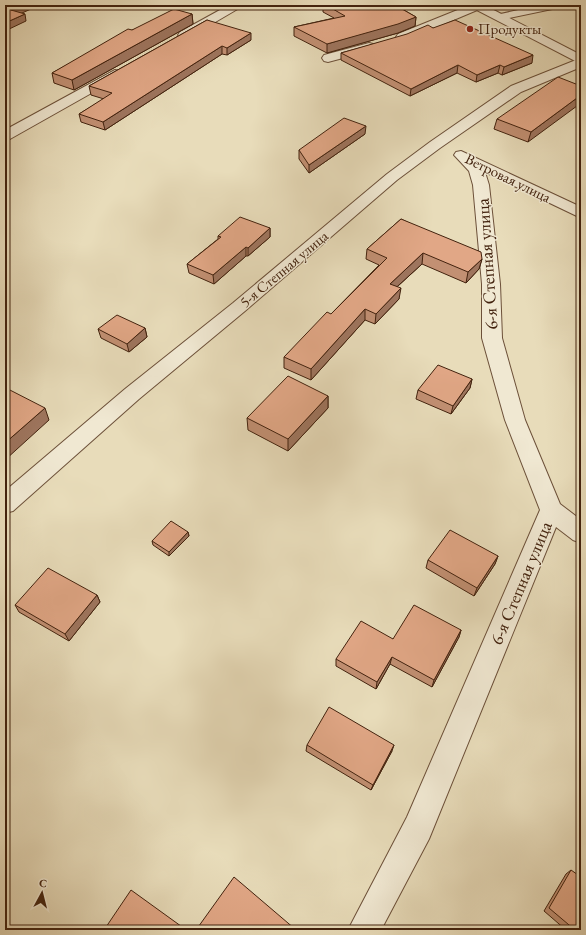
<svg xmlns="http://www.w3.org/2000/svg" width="586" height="935" font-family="'EB Garamond',serif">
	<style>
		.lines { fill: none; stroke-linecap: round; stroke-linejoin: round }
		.minor-casing { stroke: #6c5039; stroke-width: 2 }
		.tertiary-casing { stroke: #6c5039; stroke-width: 2 }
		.minor { fill: #f0e8d2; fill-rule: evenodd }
		.tertiary { fill: #f0e8d2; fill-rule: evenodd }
		.wall { fill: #c29073; stroke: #42220e }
		.shaded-wall { fill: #9e755e; stroke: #42220e }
		.building { fill: #e1a786; stroke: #42220e }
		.poi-dot { fill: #8f2418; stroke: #f0e8d2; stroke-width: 1.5 }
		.labels { text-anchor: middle; stroke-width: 3; stroke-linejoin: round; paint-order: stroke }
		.far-poi-label { font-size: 15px; fill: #42220e; stroke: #f0e8d2; text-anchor: start }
		.far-street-label { font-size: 15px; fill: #42220e; stroke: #f0e8d2 }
		.street-label { font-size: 18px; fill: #42220e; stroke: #f0e8d2 }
	</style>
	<rect width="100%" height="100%" fill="#e8dcba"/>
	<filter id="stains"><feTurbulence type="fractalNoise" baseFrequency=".005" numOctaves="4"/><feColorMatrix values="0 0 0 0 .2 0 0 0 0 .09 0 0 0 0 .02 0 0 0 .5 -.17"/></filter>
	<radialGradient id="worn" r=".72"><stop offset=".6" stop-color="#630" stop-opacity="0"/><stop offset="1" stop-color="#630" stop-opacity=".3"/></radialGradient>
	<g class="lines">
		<g class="minor-casing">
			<path id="minor" d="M229 5H243L241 7 188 38H180L178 35 180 32Z
				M470 5 484 6 482 8 406 40H398L396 37 398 34Z
				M541 5H563L561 7 557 8 500 20 496 19 494 17 496 15Z
				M369 43 373 44 375 47 373 50 328 62 324 61 322 58 324 55Z
				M581 58V67L521 92 440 148 397 180 245 311 139 399 13 511 5 513V491L125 389 233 303 387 174 430 142 511 86Z
				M115 70 120 71 121 74 120 77 10 139 5 140V130Z
				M461 151 581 207V218L485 172 489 185 500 284 502 338 525 420 560 504 581 520V543L573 540 556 527 429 839 381 930H348L407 817 540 510 505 420 482 338V284L473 185 469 171 454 155 456 152Z"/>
		</g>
		<g class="tertiary-casing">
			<path id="tertiary" d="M469 5H484L581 55V64L471 7Z"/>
		</g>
		<use href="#minor" class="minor"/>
		<use href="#tertiary" class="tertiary"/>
	</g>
	<path class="wall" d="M323 5H395L416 17 415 26 398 33 327 53 294 36V27L334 18 323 12Z
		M192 14 193 24 74 90 54 83 52 73 132 30Z
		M207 20 251 40 227 55 222 54 105 130 81 122 79 114 104 99 91 95 89 86Z
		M433 28 532 63 502 75 498 73 476 82 457 73 410 96 341 60V53Z
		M581 86 528 142 494 129 497 119Z
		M365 134 309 173 299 159V150Z
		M401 219 482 259 479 269 466 283 422 264 397 287 399 299 375 324 365 320 311 380 284 368V357L331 314 379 265 366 259 367 249Z
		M270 228V237L248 256H246L214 284 189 273 187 264 218 239V236Z
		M145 328 147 337 129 352 101 338 98 329Z
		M472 379 470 388 451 414 416 399 418 390Z
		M328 396V408L288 451 248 430 247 418Z
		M188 532 189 536 169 556 153 545 152 541Z
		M498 556 495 564 474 596 426 568 428 560Z
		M97 595 100 602 69 641 19 612 15 605Z
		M461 630 459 637 432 687 390 664 376 689 336 666V659L393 639Z
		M307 745 392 751 371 790 306 751Z
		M571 870 581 930H566L544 911 566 874Z"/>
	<path class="shaded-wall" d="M23 5H40L13 17 11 10Z
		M25 14 26 21 5 31V23Z
		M192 14 193 24 74 90 72 80Z
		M416 17 415 26 398 33 327 53V44Z
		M251 33V40L227 55V48Z
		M222 46V54L105 130 103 122Z
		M533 55 532 63 502 75 504 67Z
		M458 65 457 73 410 96 411 89Z
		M500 65 498 73 476 82 477 75Z
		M581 95V103L528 142 531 132Z
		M366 126 365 134 309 173V165Z
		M270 228V237L248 256V248Z
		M246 247V256L214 284 213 275Z
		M423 253 422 264 389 294 390 284Z
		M482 259 479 269 466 283 468 272Z
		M401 288 399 299 375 324 376 314Z
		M365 309V320L311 380V369Z
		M145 328 147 337 129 352 127 344Z
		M472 379 470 388 451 414 453 406Z
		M328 396V408L288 451V439Z
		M45 408 49 420 5 460V443Z
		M188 532 189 536 169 556V552Z
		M498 556 495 564 474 596 477 588Z
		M97 595 100 602 69 641 65 634Z
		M461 630 459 637 432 687 434 680Z
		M392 657 390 664 376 689 377 682Z
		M394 745 392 751 371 790 373 785Z"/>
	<path class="building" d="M5 5H23L11 10 25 14 5 23Z
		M326 5H395L416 17 398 24 327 44 294 27 345 16Z
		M174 9 192 14 72 80 52 73 128 29 132 30Z
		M207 20 251 33 227 48 222 46 103 122 79 114 112 93 89 86Z
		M455 20 533 55 504 67 500 65 477 75 458 65 411 89 341 53 407 34 428 25 433 28Z
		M558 77 581 86V95L531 132 497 119Z
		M344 118 366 126 309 165 299 150Z
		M240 217 270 228 248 248 246 247 213 275 187 264 221 237 218 236Z
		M401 219 481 252 482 259 468 272 423 253 390 284 401 288 376 314 365 309 311 369 284 357 327 312 331 314 387 258 367 249Z
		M117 315 145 328 127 344 98 329Z
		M438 365 472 379 453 406 418 390Z
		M288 376 328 396 288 439 247 418Z
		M5 388H6L45 408 5 443Z
		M171 521 188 532 169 552 152 541Z
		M450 530 498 556 477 588 428 560Z
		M48 568 97 595 65 634 15 605Z
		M414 605 461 630 434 680 392 657 377 682 336 659 361 621 393 639Z
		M329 707 394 745 373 785 307 745Z
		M571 870 581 877V930H575L549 908Z
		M234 877 295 929 294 930H196Z
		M131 890 185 929 184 930H104Z"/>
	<circle class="poi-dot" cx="470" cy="29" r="4"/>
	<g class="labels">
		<g class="far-poi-label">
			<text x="478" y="34">Продукты</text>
		</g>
		<g class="far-street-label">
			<text transform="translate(508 178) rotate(26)" y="5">Ветровая улица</text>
			<text transform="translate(284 269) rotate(-40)" y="5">5-я Степная улица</text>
		</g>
		<g class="street-label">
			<text transform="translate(487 264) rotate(-94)" y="6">6-я Степная улица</text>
			<text transform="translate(521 583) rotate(-67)" y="6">6-я Степная улица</text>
		</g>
	</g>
	<rect width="586" height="935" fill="none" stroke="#e8dcba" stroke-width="20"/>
	<rect x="6" y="6" width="574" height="923" fill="none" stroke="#42220e" stroke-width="2"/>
	<rect x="10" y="10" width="566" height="915" fill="none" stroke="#42220e"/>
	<g transform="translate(42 893) rotate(7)" stroke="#f0e8d2" stroke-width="3" paint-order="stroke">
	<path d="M0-3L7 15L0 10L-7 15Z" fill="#42220e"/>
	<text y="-6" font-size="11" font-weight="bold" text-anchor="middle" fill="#42220e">С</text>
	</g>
	<rect width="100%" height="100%" filter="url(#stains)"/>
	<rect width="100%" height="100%" fill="url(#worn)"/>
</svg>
